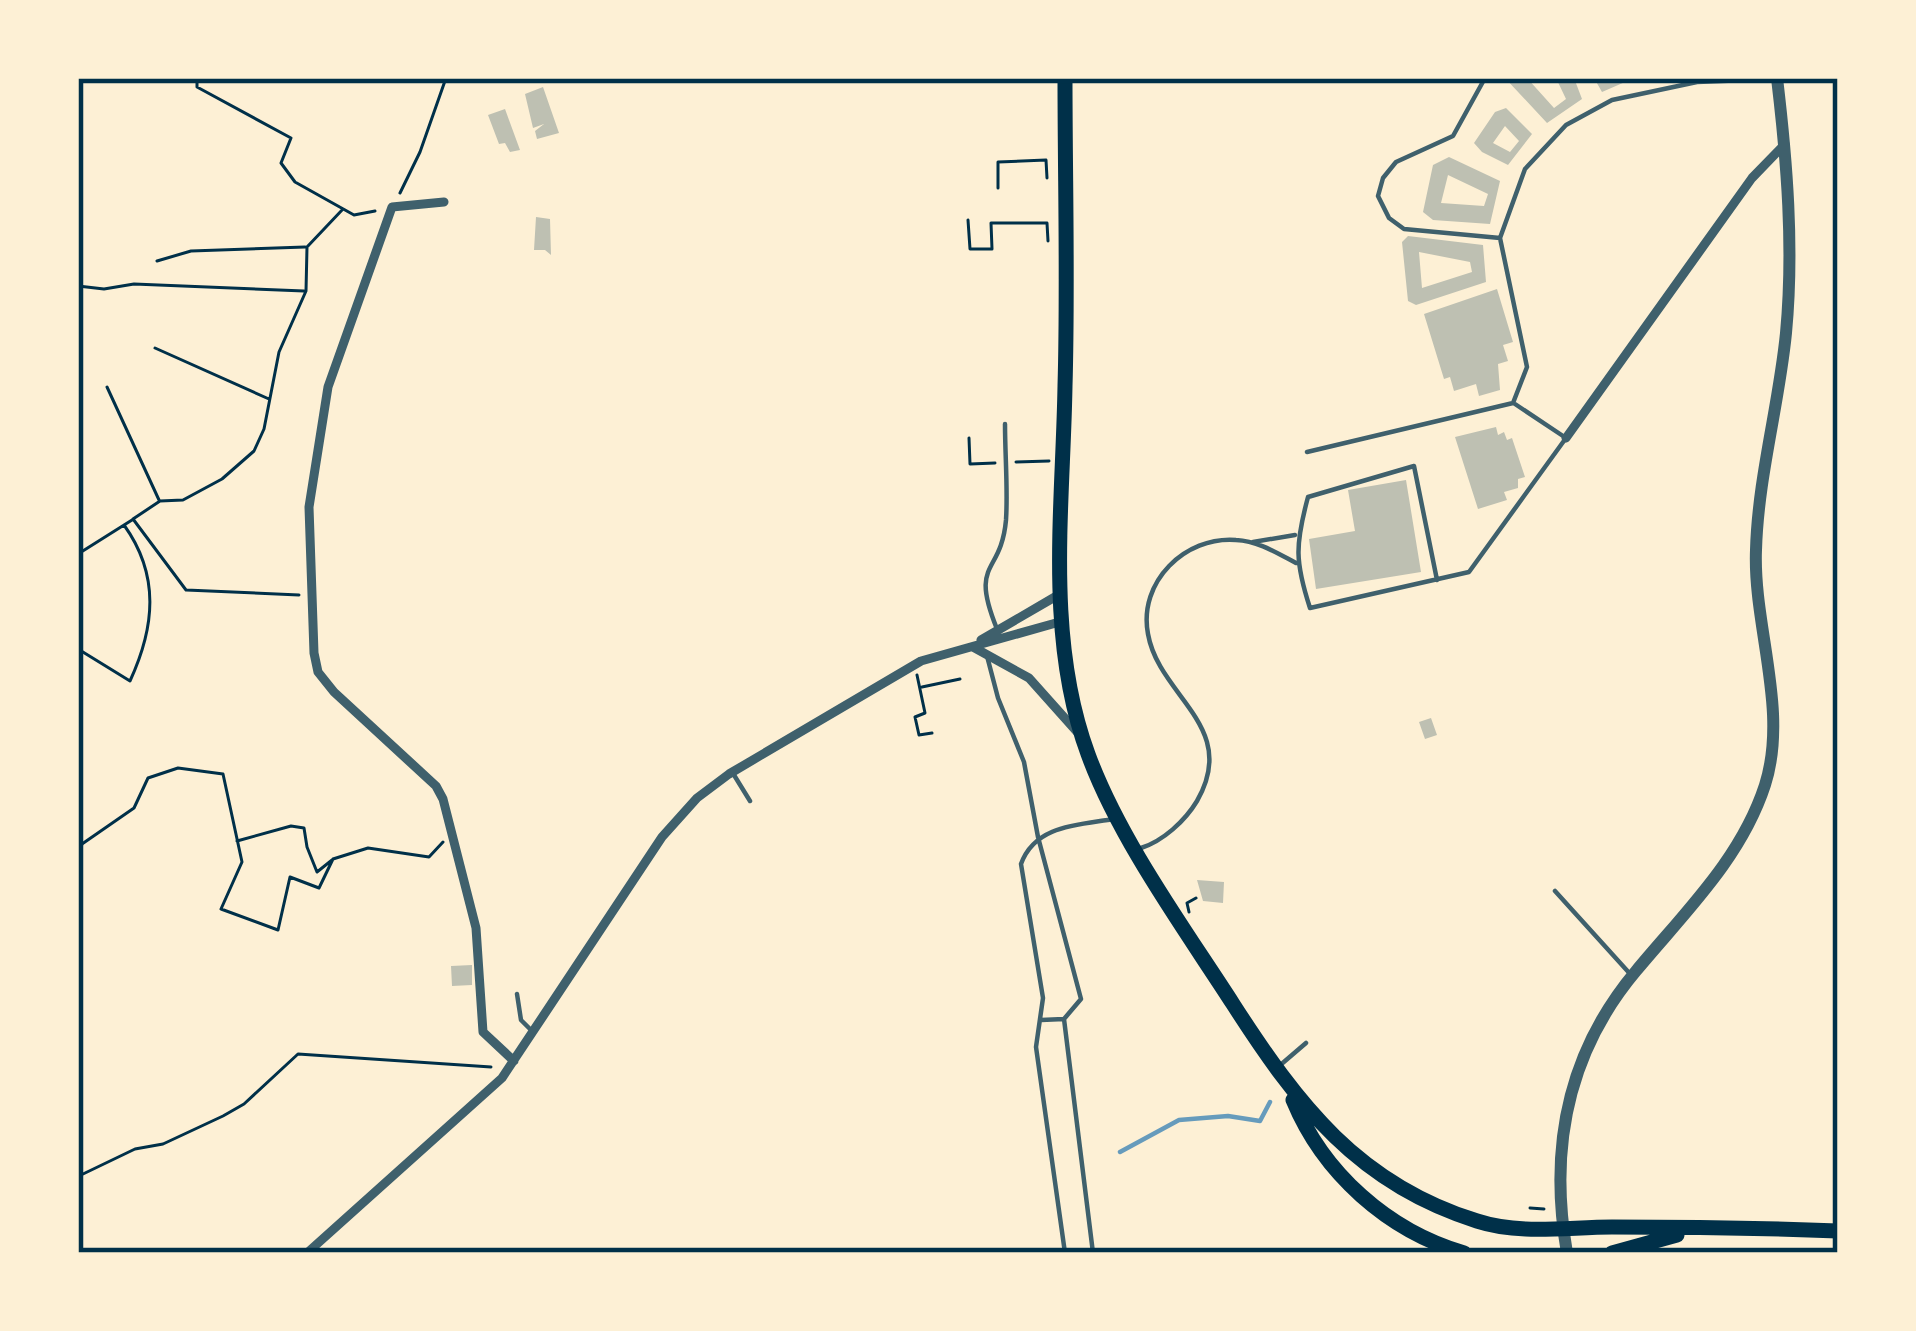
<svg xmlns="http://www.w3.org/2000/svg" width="1916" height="1331" font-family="'Open Sans',sans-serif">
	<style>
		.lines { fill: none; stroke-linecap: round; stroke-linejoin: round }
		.stream { stroke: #669bbc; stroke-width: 4.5 }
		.building { fill: #bec0b2; fill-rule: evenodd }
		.path { stroke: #003049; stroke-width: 3 }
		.service { stroke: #3f606c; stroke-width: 4.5 }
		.minor { stroke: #3f606c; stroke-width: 9 }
		.tertiary { stroke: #3f606c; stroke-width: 12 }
		.primary { stroke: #003049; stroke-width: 15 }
		.neatline { fill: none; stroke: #003049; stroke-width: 4.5 }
	</style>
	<rect width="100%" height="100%" fill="#fdf0d5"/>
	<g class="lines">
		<path class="stream" d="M1120 1152 1179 1120 1228 1116 1260 1121 1270 1102"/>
	</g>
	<path class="building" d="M1505 78H1527L1554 108 1566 99 1556 78H1574L1582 99 1547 123Z
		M1594 78 1613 79H1632L1602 92Z
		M543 87 559 133 537 139 535 131 544 124 533 128 525 94Z
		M1506 108 1532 134 1508 165 1482 152 1474 143 1495 112ZM1505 126 1519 141 1510 152 1493 143Z
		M505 109 520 150 510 152 505 143 499 144 488 115Z
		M1449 157 1500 181 1490 224 1433 220 1423 212 1433 165ZM1448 175 1488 194 1484 206 1441 203Z
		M536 217 550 219 551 255 545 250H534Z
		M1408 236 1483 245 1486 282 1416 305 1408 301 1402 242ZM1419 252 1470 262 1472 272 1422 288Z
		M1497 289 1513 342 1503 345 1508 361 1498 364 1500 390 1479 396 1476 384 1454 391 1450 377 1444 379 1424 314Z
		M1496 427 1498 435 1504 432 1507 440 1512 438 1525 477 1518 479V488L1504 492 1507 500 1478 509 1455 437Z
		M1406 480 1421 572 1316 589 1309 539 1355 531 1348 490Z
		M1431 718 1437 735 1425 739 1419 722Z
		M1197 880 1224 882 1223 903 1203 901Z
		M472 965V985L452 986 451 966Z"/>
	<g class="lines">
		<path class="path" d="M197 78V87L291 138 281 163 295 182 354 215 375 211
			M998 188V162L1046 160 1047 178
			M400 193 420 152 446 78
			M968 220 970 249H992L991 223H1047L1048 241
			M157 261 191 251 305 247
			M78 286 104 289 134 284 304 291
			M155 348 269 399
			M107 387 159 500
			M969 438 970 464 995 463
			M1016 462 1049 461
			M78 554 132 520
			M299 595 186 590 133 519 160 501 183 500 222 479 254 451 264 429 279 352 306 291 307 247 343 209
			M78 649 130 681C155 627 160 575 124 525
			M917 675 925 713 915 717 919 735 932 733
			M922 687 960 679
			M237 841 291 826 304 828 307 847 317 872 332 860
			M78 856 82 844 134 808 148 778 178 768 223 774 242 862 221 909 278 930 290 877 319 888 333 859 368 848 429 857 443 842
			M1189 912 1187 903 1196 898
			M78 1173 83 1174 135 1149 163 1144 223 1116 244 1104 298 1054 491 1067
			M1530 1208 1544 1209"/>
		<path class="service" d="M1485 78 1453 136 1396 162 1383 178 1378 196 1389 218 1404 229 1500 238
			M1307 452 1513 403 1527 367 1500 238 1525 169 1566 125 1612 100 1697 82 1772 79
			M1253 542 1295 535
			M1437 580 1414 466 1308 497C1295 545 1295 562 1310 608L1469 572 1566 438 1515 404
			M997 629C969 560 1001 576 1006 520 1008 489 1005 456 1005 424
			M987 656 998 698 1024 762 1038 837 1081 999 1064 1019 1093 1253
			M734 775 750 801
			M1141 848C1163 841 1185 821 1197 801 1240 726 1159 697 1148 634 1138 582 1185 536 1236 540 1258 541 1277 553 1296 563
			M1555 891 1632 976
			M517 994 521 1020 532 1031
			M1041 1020 1064 1019
			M1278 1067 1306 1043
			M1065 1253 1036 1047 1043 998 1021 864C1035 825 1078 825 1114 819"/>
		<path class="minor" d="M444 202 392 207 328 387 309 507 314 653 318 672 334 692 436 786 443 799 476 928 483 1032 514 1061
			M1566 438 1752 178 1785 144
			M981 640 1060 594
			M973 647 1029 678 1079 734
			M307 1253 502 1078 662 837 697 798 729 774 921 661 1063 621"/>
		<path class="tertiary" d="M1567 1253C1549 1150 1567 1053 1636 971 1684 913 1741 859 1765 785 1789 710 1753 626 1756 550 1758 477 1779 405 1786 333 1794 248 1787 162 1777 78"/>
		<path class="primary" d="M1065 78C1065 181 1068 283 1065 386 1063 507 1045 638 1088 754 1119 839 1184 928 1233 1004 1298 1105 1358 1184 1477 1221 1520 1235 1567 1227 1612 1227 1687 1227 1763 1228 1838 1231
			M1293 1100C1323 1173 1388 1231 1464 1253
			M1612 1253 1677 1235"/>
	</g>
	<rect width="1916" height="1331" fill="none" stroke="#fdf0d5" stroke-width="162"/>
	<rect x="81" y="81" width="1754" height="1169" class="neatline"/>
</svg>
